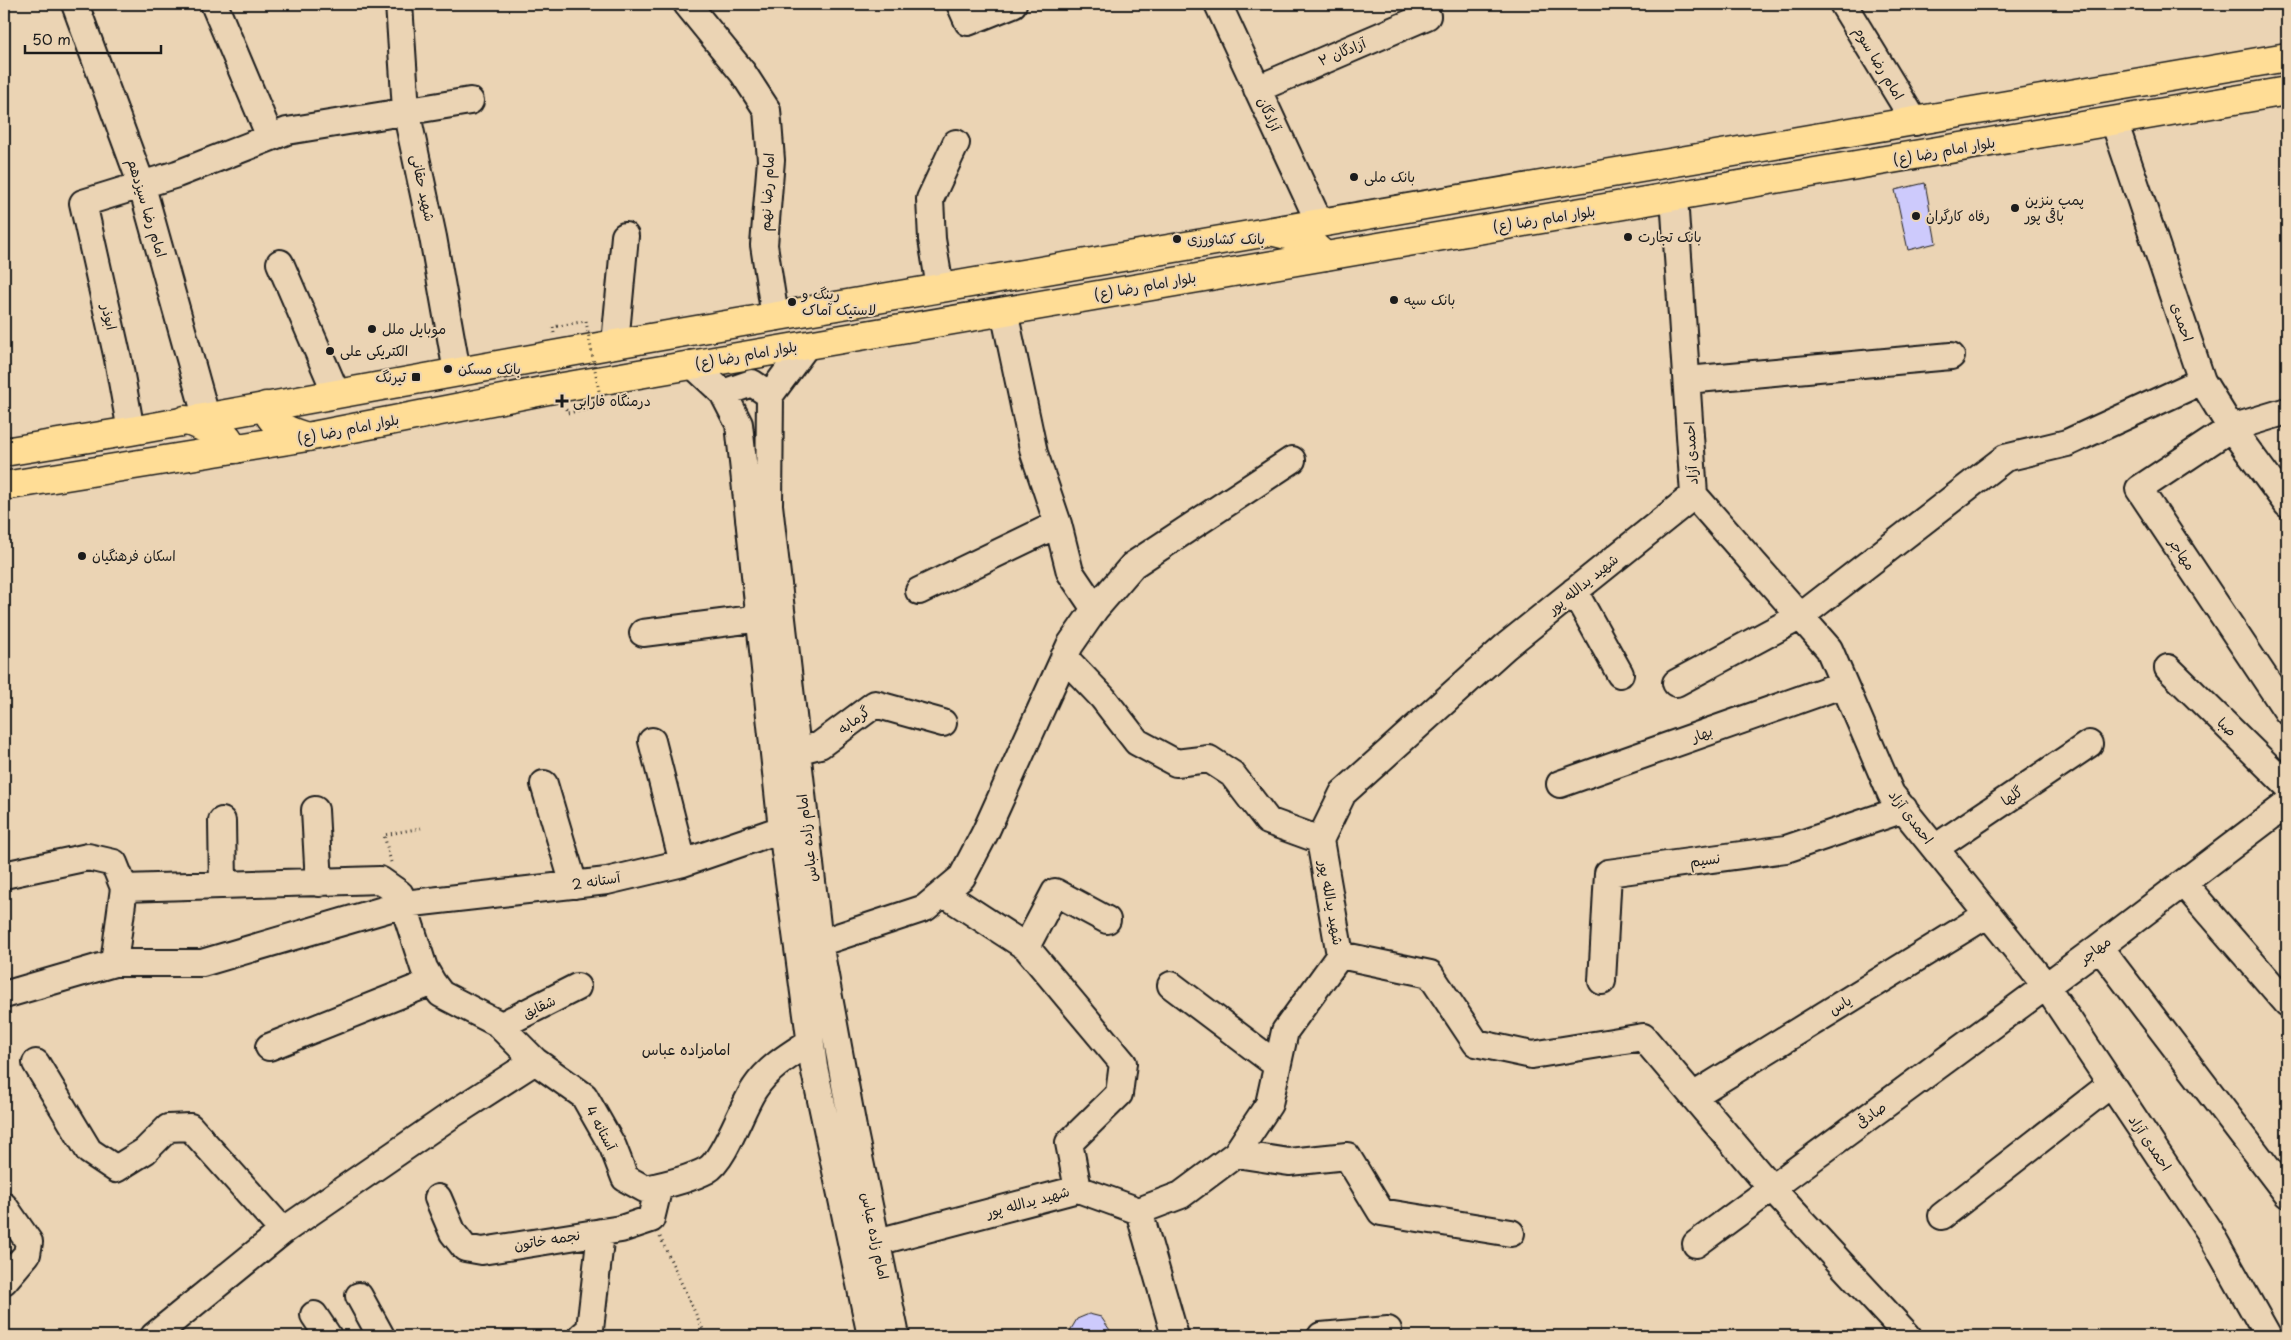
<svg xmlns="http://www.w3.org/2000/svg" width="2291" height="1340" font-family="'Playpen Sans','Playpen Sans Arabic',sans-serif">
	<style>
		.building { fill: #cdcafc; stroke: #1c1c1c }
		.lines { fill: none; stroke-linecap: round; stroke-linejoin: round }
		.minor-casing { stroke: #1c1c1c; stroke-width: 30 }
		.major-casing { stroke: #1c1c1c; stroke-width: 31 }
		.highway-casing { stroke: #1c1c1c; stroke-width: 31 }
		.path { stroke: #1c1c1c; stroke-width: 3; stroke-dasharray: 1 4; stroke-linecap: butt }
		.minor { stroke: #ebd4b4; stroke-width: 26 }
		.major { stroke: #ffdd96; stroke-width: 28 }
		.highway { stroke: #ffdd96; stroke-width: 28 }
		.path-bridge { stroke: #1c1c1c; stroke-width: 3; stroke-dasharray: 1 4; stroke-linecap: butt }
		.poi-dot { fill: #1c1c1c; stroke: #ebd4b4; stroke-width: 2 }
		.labels { text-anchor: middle; stroke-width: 4; stroke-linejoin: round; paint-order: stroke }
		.street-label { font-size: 14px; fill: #1c1c1c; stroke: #ebd4b4 }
		.poi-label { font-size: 14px; fill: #1c1c1c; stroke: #ebd4b4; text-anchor: start }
		.neighbourhood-label { font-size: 15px; fill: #1c1c1c; stroke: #ebd4b4 }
	</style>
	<rect width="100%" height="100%" fill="#ebd4b4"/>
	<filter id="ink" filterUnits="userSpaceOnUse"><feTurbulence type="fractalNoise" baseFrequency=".02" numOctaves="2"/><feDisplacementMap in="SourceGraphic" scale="10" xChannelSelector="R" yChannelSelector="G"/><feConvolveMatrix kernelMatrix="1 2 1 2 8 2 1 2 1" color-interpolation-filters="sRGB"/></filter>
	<g filter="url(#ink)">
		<path class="building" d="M1925 183 1936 243 1908 250 1895 190Z
			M1089 1314 1101 1317 1114 1336H1067L1077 1319Z"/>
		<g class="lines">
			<g class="minor-casing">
				<path id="minor" d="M75 4 141 183 206 416
					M214 4 270 137
					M399 4 406 110 433 237 457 372
					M687 4 743 73 767 110 771 160 764 245 775 317
					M960 4 968 22 1013 4
					M1218 4 1320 224
					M1843 4 1915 122
					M1257 89 1427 16
					M2114 121 2202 381 2231 428 2287 504
					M1674 197 1694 495 1829 649 1891 794 2046 986 2209 1231 2268 1336
					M280 263 336 393
					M940 288 932 239 930 199 956 143
					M615 344 625 236
					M807 345 770 395 769 505 819 943 853 1128 896 1336
					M692 364 723 393 739 424 782 829 814 1067 871 1336
					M1687 380 1951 356
					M723 393 752 383 770 395
					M2287 411 2231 428 2139 489 2287 711
					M131 431 118 359 83 203 177 174 287 131 470 101
					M919 591 1058 524
					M1574 591 1620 674
					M1095 609 1133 565 1292 460
					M643 633 761 618
					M1064 657 1103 698 1137 742 1176 763 1209 759 1232 774 1268 821 1320 840
					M2168 668 2287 785
					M1676 683 1801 616 2005 458 2067 443 2202 381
					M652 741 683 863
					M796 751 820 745 875 704 943 723
					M544 784 574 885
					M1560 784 1844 684
					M315 810 319 883
					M222 821 223 885
					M1935 848 2089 744
					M4 875 88 857 114 863 124 888 114 963
					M2183 883 2287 1003
					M124 888 380 880 400 894 424 968 432 982 441 994 497 1023 535 1061 584 1096 613 1147 625 1178 645 1189C665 1185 688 1180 707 1170 725 1160 742 1106 755 1088 769 1067 790 1055 810 1042
					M943 893 1026 947 1123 1063 1119 1094 1069 1143 1078 1189
					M819 943 925 908 962 877 985 833 1070 645 1095 609 1070 572 1058 524 1034 453 1004 311
					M1026 947 1055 892 1107 920
					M2099 947 2287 1194
					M1340 955 1430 974 1476 1043 1532 1055 1643 1037 1772 1189 1908 1336
					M1602 981 1608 873 1786 849 1904 809
					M1171 985 1277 1065
					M4 995 114 963H202L404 904 607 881 683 863 782 829
					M500 1026 577 987
					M269 1047 432 982
					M36 1063 89 1151 116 1169 145 1151 168 1128 190 1127 283 1231 154 1336
					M1693 1096 1988 914
					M1236 1154 1289 1162 1347 1156 1381 1212 1511 1233
					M438 1198 453 1233 465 1248 482 1251 621 1229 651 1219 659 1186
					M4 1206 29 1242 27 1254 4 1281
					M1139 1211 1175 1336
					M1942 1216 2111 1084
					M283 1231 453 1114 535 1061
					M877 1242 1078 1189 1139 1211 1181 1195 1236 1154 1269 1104 1285 1031 1340 955 1320 840 1343 793 1505 647 1694 495
					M1696 1244 2099 947 2287 804
					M359 1296 381 1336
					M314 1315 328 1336
					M582 1336 590 1329 601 1232
					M1321 1336 1388 1330"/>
			</g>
			<g class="major-casing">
				<path id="major" d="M1274 232 1307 240 1325 256
					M266 406C270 426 289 431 307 437
					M185 420 227 437 235 449"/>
			</g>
			<g class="highway-casing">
				<path id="highway" d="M4 452 131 431 615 344 2287 57
					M4 486 307 437 563 387 2287 91"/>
			</g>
			<path class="path" d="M554 333 553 327 586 321
				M566 409 567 413 602 407
				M391 862 384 835 421 828
				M660 1237 706 1336"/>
			<use href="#minor" class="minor"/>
			<use href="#major" class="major"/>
			<use href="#highway" class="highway"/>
			<path class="path-bridge" d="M586 321 602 407"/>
		</g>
	</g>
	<g class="poi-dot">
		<circle cx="1354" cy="177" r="5"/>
		<circle cx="2015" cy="208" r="5"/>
		<circle cx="1916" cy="216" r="5"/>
		<circle cx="1628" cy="237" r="5"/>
		<circle cx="1177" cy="239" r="5"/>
		<circle cx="1394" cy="300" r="5"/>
		<circle cx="792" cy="302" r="5"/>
		<circle cx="372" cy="329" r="5"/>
		<circle cx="330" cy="351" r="5"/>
		<circle cx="448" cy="369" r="5"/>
		<rect x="411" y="372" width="10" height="10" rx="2.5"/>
		<path d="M559.5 393.5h5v5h5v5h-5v5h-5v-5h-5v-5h5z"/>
		<circle cx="82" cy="556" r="5"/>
	</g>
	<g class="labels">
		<g class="street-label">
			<text transform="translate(1342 52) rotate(-23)" y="5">آزادگان ۲</text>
			<text transform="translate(1879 63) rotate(59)" y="5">امام رضا سوم</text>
			<text transform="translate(1269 114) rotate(65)" y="5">آزادگان</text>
			<text transform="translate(1944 151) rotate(-10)" y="5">بلوار امام رضا (ع)</text>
			<text transform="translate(423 188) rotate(78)" y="5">شهید حقانی</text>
			<text transform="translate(767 192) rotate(-87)" y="5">امام رضا نهم</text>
			<text transform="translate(147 208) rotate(73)" y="5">امام رضا سیزدهم</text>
			<text transform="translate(1544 219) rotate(-9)" y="5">بلوار امام رضا (ع)</text>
			<text transform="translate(1145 286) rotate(-10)" y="5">بلوار امام رضا (ع)</text>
			<text transform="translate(109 317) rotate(77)" y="5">ابوذر</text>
			<text transform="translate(2182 322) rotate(71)" y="5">احمدی</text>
			<text transform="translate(746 355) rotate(-10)" y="5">بلوار امام رضا (ع)</text>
			<text transform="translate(348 429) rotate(-11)" y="5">بلوار امام رضا (ع)</text>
			<text transform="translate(1691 453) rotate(-93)" y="5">احمدی آزاد</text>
			<text transform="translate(2182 554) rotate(56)" y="5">مهاجر</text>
			<text transform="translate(1583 584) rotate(-39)" y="5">شهید یدالله پور</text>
			<text transform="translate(854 720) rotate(-37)" y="5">گرمابه</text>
			<text transform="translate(2227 727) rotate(44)" y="5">صبا</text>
			<text transform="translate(1702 734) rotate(-20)" y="5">بهار</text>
			<text transform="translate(2012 796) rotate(-34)" y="5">گلها</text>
			<text transform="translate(1911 817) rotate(53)" y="5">احمدی آزاد</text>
			<text transform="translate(807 838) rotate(-97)" y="5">امام زاده عباس</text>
			<text transform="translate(1705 860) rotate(-8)" y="5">نسیم</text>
			<text transform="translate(596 881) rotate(-9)" y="5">آستانه 2</text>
			<text transform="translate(1331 903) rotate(80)" y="5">شهید یدالله پور</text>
			<text transform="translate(2095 950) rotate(-37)" y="5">مهاجر</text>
			<text transform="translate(1840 1005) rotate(-32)" y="5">یاس</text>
			<text transform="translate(539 1007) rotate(-26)" y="5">شقایق</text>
			<text transform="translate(1871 1115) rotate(-36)" y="5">صادقی</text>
			<text transform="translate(601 1128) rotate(62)" y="5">آستانه 4</text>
			<text transform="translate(2150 1143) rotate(56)" y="5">احمدی آزاد</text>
			<text transform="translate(1028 1202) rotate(-15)" y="5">شهید یدالله پور</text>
			<text transform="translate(875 1236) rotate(78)" y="5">امام زاده عباس</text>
			<text transform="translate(547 1240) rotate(-9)" y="5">نجمه خاتون</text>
		</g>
		<g class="poi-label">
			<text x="1364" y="182">بانک ملی</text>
			<text x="2025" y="205">پمپ بنزین<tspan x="2025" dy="16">باقی پور</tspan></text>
			<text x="1926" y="221">رفاه کارگران</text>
			<text x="1638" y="242">بانک تجارت</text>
			<text x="1187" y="244">بانک کشاورزی</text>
			<text x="802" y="299">رینگ و<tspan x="802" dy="16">لاستیک آماک</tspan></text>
			<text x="1404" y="305">بانک سپه</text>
			<text x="382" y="334">موبایل ملل</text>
			<text x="340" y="356">الکتریکی علی</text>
			<text x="458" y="374">بانک مسکن</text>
			<text x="406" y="382" text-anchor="end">تیرنگ</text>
			<text x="573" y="406">درمنگاه فارابی</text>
			<text x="92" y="561">اسکان فرهنگیان</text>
		</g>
		<g class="neighbourhood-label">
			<text x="686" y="1055">امامزاده عباس</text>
		</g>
	</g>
	<rect width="2291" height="1340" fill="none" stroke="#ebd4b4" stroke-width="20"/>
	<rect x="10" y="10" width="2271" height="1320" fill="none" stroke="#1c1c1c" stroke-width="2" filter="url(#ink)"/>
	<path d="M25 45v8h136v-8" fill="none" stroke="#1c1c1c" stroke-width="2.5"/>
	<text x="32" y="45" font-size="15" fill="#1c1c1c" stroke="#ebd4b4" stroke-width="4" paint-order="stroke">50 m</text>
</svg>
